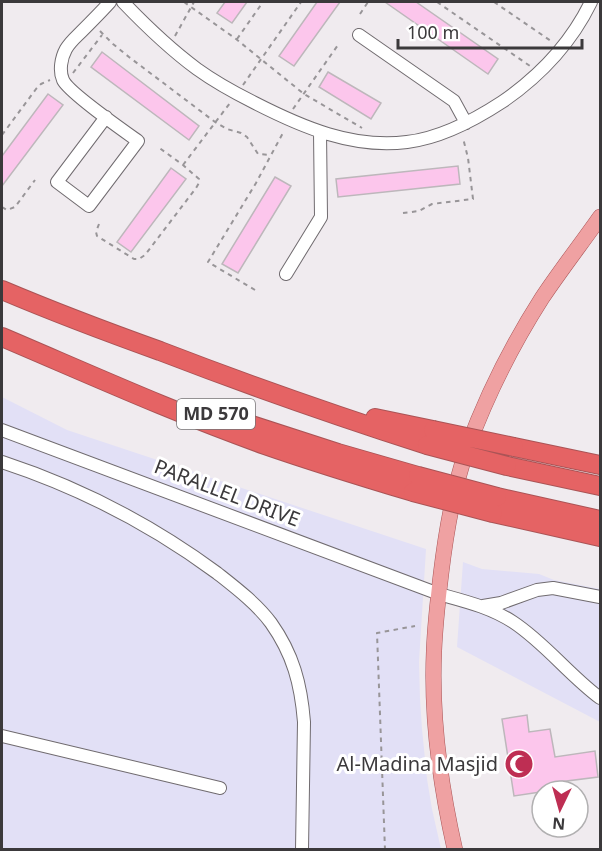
<svg xmlns="http://www.w3.org/2000/svg" width="602" height="851" font-family="'Noto Sans',sans-serif">
	<style>
		.commercial { fill: #e2e0f6 }
		.building { fill: #fcc6ec; stroke: #bdb7bb; stroke-width: 1.5 }
		.lines { fill: none; stroke-linecap: round; stroke-linejoin: round }
		.minor-casing { stroke: #706b6f; stroke-width: 14 }
		.major-casing { stroke: #aa5456; stroke-width: 16 }
		.highway-casing { stroke: #aa5456; stroke-width: 20 }
		.path { stroke: #989598; stroke-width: 2; stroke-dasharray: 4.5 4.5; stroke-linecap: butt }
		.minor { stroke: #fff; stroke-width: 12 }
		.major { stroke: #efa1a2; stroke-width: 15 }
		.highway { stroke: #e56364; stroke-width: 18 }
		.highway-bridge-casing { stroke: #aa5456; stroke-width: 20; stroke-linecap: butt }
		.highway-bridge { stroke: #e56364; stroke-width: 18 }
		.labels { text-anchor: middle; stroke-width: 6; stroke-linejoin: round; paint-order: stroke }
		.shield { fill: #fff; stroke: #767476; stroke-width: 1.5 }
		.shield-label { font-size: 18px; font-weight: bold; fill: #3b393b }
		.street-label { font-size: 20px; fill: #3b393b; stroke: #fff }
		.poi-label { font-size: 20px; fill: #3b393b; stroke: #fff; text-anchor: end }
	</style>
	<rect width="100%" height="100%" fill="#f0ebef"/>
	<path class="commercial" d="M2 397 67 430 426 549 419 662 420 699 422 729 427 779 432 809 441 849H2Z
		M463 562 482 569 539 574 554 580 600 589V722L457 647Z"/>
	<path class="building" d="M225 2H247L232 23 217 13Z
		M317 2H340L294 66 279 56Z
		M385 2H416L498 59 488 74Z
		M102 52 199 126 189 140 91 67Z
		M328 72 381 103 371 119 319 87Z
		M48 94 63 105 2 186V156Z
		M458 166 460 184 338 197 336 179Z
		M171 168 186 179 131 252 117 242Z
		M275 177 291 186 238 273 222 264Z
		M527 715 529 732 550 729 555 757 595 751 598 777 559 782 560 789 514 796 502 719Z"/>
	<g class="lines">
		<g class="minor-casing">
			<path id="minor" d="M123 2C146 26 170 49 197 69 215 82 235 93 255 103 302 127 353 149 407 142 441 138 473 121 502 102 540 76 571 43 591 2
				M359 35 454 101 466 123
				M106 117 57 182 89 206 138 141C124 131 68 92 63 80 59 71 61 58 66 49 70 42 76 37 81 32 91 22 101 12 110 2
				M286 274 321 217 320 132
				M2 430 439 594C464 601 490 607 513 622 545 643 569 675 600 698
				M2 462C78 487 152 525 217 573 236 588 257 604 271 623 293 654 301 684 304 722L302 850
				M483 606 501 603 537 590 553 588 600 597
				M2 736 220 788"/>
		</g>
		<g class="major-casing">
			<path id="major" d="M455 850C440 784 431 718 434 651 435 625 438 599 441 574 446 532 453 489 467 449 486 397 512 345 542 298 560 271 581 244 600 217"/>
		</g>
		<g class="highway-casing">
			<path id="highway" d="M2 290C54 312 107 332 160 351 248 385 337 416 427 445
				M2 337C89 374 175 413 265 445 314 462 363 477 413 492
				M211 412 338 453 418 476
				M375 418 433 430
				M514 447 600 465
				M507 466 600 486
				M497 497 600 520
				M493 513 600 537"/>
		</g>
		<path class="path" d="M184 2 236 39 304 94 362 128
			M437 2 530 66
			M494 2 551 41
			M360 14 368 2
			M100 31 113 44 129 57 215 122 227 129 241 133 247 137 258 154 271 155
			M175 36 194 2
			M237 39 263 2
			M73 73 102 35
			M243 85 301 2
			M293 109 338 45
			M2 135 36 89 41 84 50 80
			M183 165 230 103
			M2 207 7 210 15 207 35 180
			M403 213 419 211 432 204 473 199 468 158 463 138
			M99 224 96 232 97 236 134 259H139L145 255 196 188 199 183V179L183 165 158 147
			M255 290 208 262 256 183 284 131
			M385 850 377 633 415 626"/>
		<use href="#minor" class="minor"/>
		<use href="#major" class="major"/>
		<use href="#highway" class="highway"/>
		<g class="highway-bridge-casing">
			<path id="highway-bridge" d="M433 430 514 447
				M427 445 507 466
				M418 476 497 497
				M413 492 493 513"/>
		</g>
		<use href="#highway-bridge" class="highway-bridge"/>
	</g>
	<defs>
		<g id="mosque-disc" transform="scale(1.5)"><circle r="9.5" fill="#be2e53" stroke="#fff"/><path d="M3.5-4.9A6 6 0 1 0 3.5 4.9A5 5 0 1 1 3.5-4.9Z" fill="#fff"/></g>
	</defs>
	<g fill-rule="evenodd">
		<use href="#mosque-disc" x="519" y="764"/>
	</g>
	<g class="labels">
		<rect class="shield" x="177" y="399" width="78" height="30" rx="4.5"/>
		<g class="shield-label">
			<text x="216" y="420">MD 570</text>
		</g>
		<g class="street-label">
			<text transform="translate(227 493) rotate(21)" y="7">PARALLEL DRIVE</text>
		</g>
		<g class="poi-label">
			<text x="498" y="771">Al-Madina Masjid</text>
		</g>
	</g>
	<rect width="602" height="851" fill="none" stroke="#3b393b" stroke-width="6"/>
	<g transform="translate(560 809) rotate(185)"><circle r="28" fill="#ffffff" stroke="#b1b0b1" stroke-width="1.5"/>
	<path d="M0-4.5L10 22L0 15L-10 22Z" fill="#be2e53"/>
	<text y="-9" font-size="16" font-weight="bold" text-anchor="middle" fill="#3b393b">N</text>
	</g>
	<path d="M398 39v9h184v-9" fill="none" stroke="#3b393b" stroke-width="3"/>
	<text x="407" y="39" font-size="18" fill="#3b393b" stroke="#ffffff" stroke-width="4.5" paint-order="stroke">100 m</text>
</svg>
